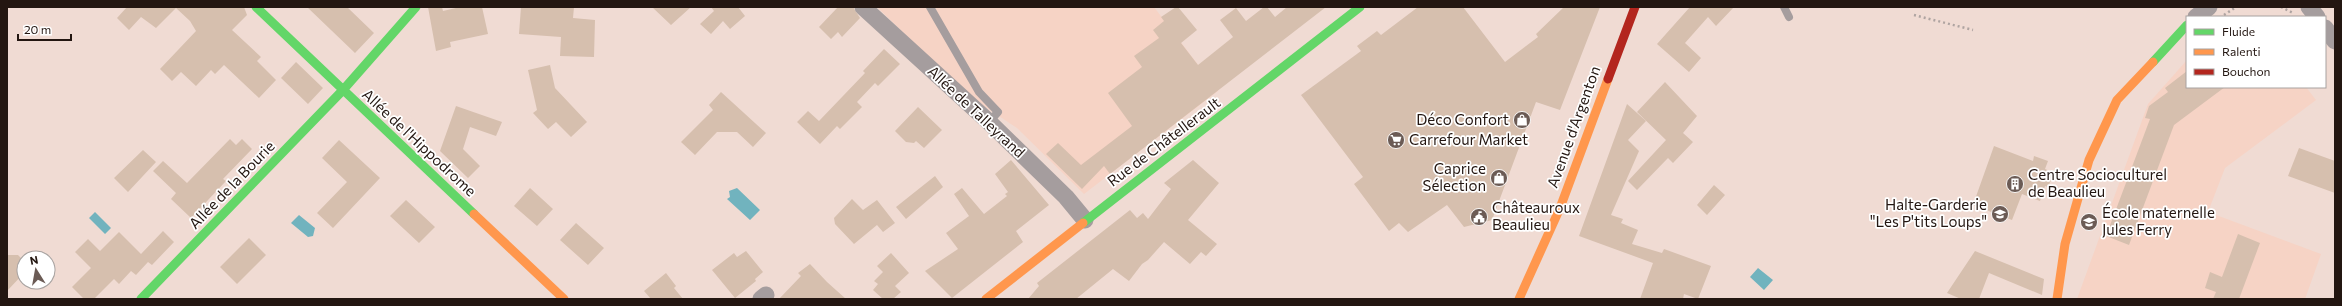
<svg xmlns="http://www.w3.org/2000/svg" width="2342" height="306" font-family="Commissioner,sans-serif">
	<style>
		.built { fill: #f6d3c5 }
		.water { fill: #71b3be }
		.building { fill: #d6bfae }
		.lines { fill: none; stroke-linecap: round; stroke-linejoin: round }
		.path { stroke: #afa4a1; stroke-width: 2.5; stroke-dasharray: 2 3; stroke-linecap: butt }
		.lane { stroke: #a59d9e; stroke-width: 8 }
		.street { stroke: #a59d9e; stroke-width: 17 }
		.fast { stroke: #63d668; stroke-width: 9 }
		.slow { stroke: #ff974d; stroke-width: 9 }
		.jam { stroke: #b3261e; stroke-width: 9 }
		.labels { text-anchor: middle; stroke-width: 3.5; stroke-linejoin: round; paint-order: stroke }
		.street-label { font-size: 15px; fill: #231611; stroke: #fff }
		.poi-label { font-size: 15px; fill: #231611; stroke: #fff; text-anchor: start }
	</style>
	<rect width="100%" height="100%" fill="#f0dbd3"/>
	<path class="built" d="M877 7H1154L1218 91 1084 194 1017 128 970 97Z
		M2187 60V87H2306L2316 100 2225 168 2208 212 2321 254 2305 299H2077L2148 104Z"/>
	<path class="water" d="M737 188 760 210 750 220 727 199 730 197 729 191Z
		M95 212 111 228 105 234 89 218Z
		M299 215 315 228 313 236 308 237 291 223Z
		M1758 268 1773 280 1764 290 1750 277Z"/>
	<path class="building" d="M127 7H244L247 15 232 30 261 57 257 61 276 80 259 98 224 65 215 74 211 70 196 86 181 72 172 81 160 69 196 31 190 21 176 8 156 28 141 17 129 30 117 18Z
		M307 7H347L374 33 355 53Z
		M428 7H442L443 11 460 7H482L488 34 450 42 451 47 436 51Z
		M521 7H574L573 18 595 20 594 57 560 56 561 37 519 34Z
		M652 7H691L671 25Z
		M711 7H738L745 16 730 29 723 21 711 34 700 24 714 11Z
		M838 7H853L860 18 842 37 838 32 831 39 819 27Z
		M1176 7H1178L1197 30 1181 43 1198 65 1233 37 1220 20 1236 8 1246 21 1264 7H1267L1275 17 1287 7H1326L1110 174 1104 166 1082 189 1046 154 1058 143 1081 165 1132 126 1108 93 1142 67 1134 56 1159 38 1153 30 1164 21 1161 17Z
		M1418 7H1463L1505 62 1538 37 1536 34 1564 7H1600L1560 110 1536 102 1492 220 1464 227 1447 205 1408 232 1399 223 1389 231 1354 184 1363 177 1301 95 1361 51 1357 46 1377 31 1381 35Z
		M1690 7H1734L1716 26 1708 17 1685 43 1701 58 1689 72 1657 44Z
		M884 49 900 64 878 86 875 83 857 102 862 107 840 129 837 126 820 144 797 122 808 111 819 121 865 73 863 71Z
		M296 62 323 88 308 104 281 78Z
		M550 65 555 88 587 122 571 137 556 122 548 129 533 113 537 110 528 70Z
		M2187 71V87H2225L2174 125 2129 245 2106 236 2150 119 2145 118 2149 106 2168 92 2165 88Z
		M1665 82 1697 116 1683 133 1693 142 1673 163 1668 158 1637 190 1628 181 1666 140 1637 112Z
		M721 92 766 133 753 147 737 132H717L695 155 681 142 713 110 709 105Z
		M1627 104 1646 121 1628 140 1639 151 1611 215 1623 219 1621 223 1638 230 1632 244 1662 253 1664 249 1711 266 1698 299 1684 294 1683 299H1640L1653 263 1579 236Z
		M456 106 502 122 496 136 470 127 463 149 480 166 468 178 440 151Z
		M918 107 942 130 924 148 916 141 914 143 906 142 895 131Z
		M230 139 236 145 242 139 252 149 223 179 226 181 191 218 171 199 176 193 153 171 163 161 187 183Z
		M339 140 380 178 333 228 317 213 347 182 322 158Z
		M1994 146 2033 161 2034 156 2048 161 2045 169 2054 173 2048 187 2045 186 2040 201 2022 194 2012 220 1973 205Z
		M2299 148 2335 161V193L2288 176Z
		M143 150 156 162 128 192 114 178Z
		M1011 160 1049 205 1016 231 1023 242 952 298 925 271 958 249 946 233 969 216 954 194 962 188 984 214 1007 196 1005 194 1008 192 995 174Z
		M1193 160 1219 183 1188 220 1217 244 1206 256 1201 252 1190 264 1164 242 1148 260 1142 264 1129 281 1113 269 1076 299H1028L1039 286 1037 283 1130 210 1137 218 1143 213 1148 219 1171 189 1164 183Z
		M935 176 943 187 906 219 896 207Z
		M1714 185 1725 195 1707 215 1697 205Z
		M530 188 553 209 537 226 514 206Z
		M852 199 863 210 877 200 895 223 883 232 877 225 854 244 835 224 834 218Z
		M406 200 435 227 419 243 390 216Z
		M576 223 604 248 588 265 560 240Z
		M163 231 174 242 152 265 148 262 136 275 131 271 119 284 114 279 94 299H84L72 287 91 268 75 252 88 239 100 251 119 232 141 254Z
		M2238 234 2260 243 2239 299H2213L2216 292 2205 288 2210 272 2222 277Z
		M249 238 266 255 237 284 220 267Z
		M746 251 763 272 755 279 756 281 735 298 712 270 734 253 737 257Z
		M1975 251 2044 279 2042 295 1989 273 1979 299H1961L1947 293Z
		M891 253 909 273 895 286 901 292 893 299H883L873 290 878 284 874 281 883 272 877 266Z
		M7 255H18L24 261V273L7 291Z
		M810 264 827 282 846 299H779L801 276 798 273Z
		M666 273 676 286 674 288 683 299H651L644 291Z"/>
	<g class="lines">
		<path class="path" d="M2281 7 2293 13
			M1914 15 1973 30
			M2224 15 2236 7"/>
		<path class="lane" d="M930 7 979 92 998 112 989 122
			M1784 7 1789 17"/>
		<path class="street" d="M863 7 989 122 1066 197 1085 220
			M2309 7 2317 17
			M2196 17 2209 7
			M2325 28 2335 41
			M761 299 766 295"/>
		<path class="fast" d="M256 7 474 214
			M2153 62 2187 25
			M1083 223 1360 7
			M141 299 343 90 416 7"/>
		<path class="slow" d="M474 214 564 299
			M986 299 1083 223
			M1519 299 1560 208 1608 79
			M2057 299 2065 244 2089 160 2117 100 2153 62"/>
		<path class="jam" d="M1608 79 1635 7"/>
	</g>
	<defs>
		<g id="shop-disc" transform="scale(0.9)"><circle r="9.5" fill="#6b5b55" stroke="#fff"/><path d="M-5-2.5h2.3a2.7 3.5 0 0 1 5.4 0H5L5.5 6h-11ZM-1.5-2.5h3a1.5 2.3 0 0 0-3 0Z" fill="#fff"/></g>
		<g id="supermarket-disc" transform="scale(0.9)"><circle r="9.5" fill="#6b5b55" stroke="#fff"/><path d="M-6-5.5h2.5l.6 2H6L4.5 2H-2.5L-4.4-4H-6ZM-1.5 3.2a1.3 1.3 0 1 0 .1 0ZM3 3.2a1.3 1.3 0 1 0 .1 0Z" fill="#fff"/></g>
		<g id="building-disc" transform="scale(0.9)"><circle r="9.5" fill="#6b5b55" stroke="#fff"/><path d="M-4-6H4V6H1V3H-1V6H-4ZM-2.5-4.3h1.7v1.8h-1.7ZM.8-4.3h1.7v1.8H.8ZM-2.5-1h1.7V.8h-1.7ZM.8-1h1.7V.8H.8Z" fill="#fff"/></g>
		<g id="school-disc" transform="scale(0.9)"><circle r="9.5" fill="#6b5b55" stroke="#fff"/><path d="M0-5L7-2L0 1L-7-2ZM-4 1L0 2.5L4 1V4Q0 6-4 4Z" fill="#fff"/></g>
		<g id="civic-disc" transform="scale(0.9)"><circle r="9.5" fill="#6b5b55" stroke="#fff"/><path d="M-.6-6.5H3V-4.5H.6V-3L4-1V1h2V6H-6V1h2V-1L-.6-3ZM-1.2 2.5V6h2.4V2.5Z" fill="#fff"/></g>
	</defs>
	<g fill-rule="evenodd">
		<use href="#shop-disc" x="1522" y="120"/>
		<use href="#supermarket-disc" x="1396" y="140"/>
		<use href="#shop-disc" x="1499" y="178"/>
		<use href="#building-disc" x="2015" y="184"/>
		<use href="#school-disc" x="2000" y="214"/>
		<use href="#civic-disc" x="1479" y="217"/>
		<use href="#school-disc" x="2089" y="222"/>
	</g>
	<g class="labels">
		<g class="street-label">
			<text transform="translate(976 112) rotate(43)" y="5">Allée de Talleyrand</text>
			<text transform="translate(1574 127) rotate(-70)" y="5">Avenue d'Argenton</text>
			<text transform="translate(1164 142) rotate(-37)" y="5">Rue de Châtellerault</text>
			<text transform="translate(419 143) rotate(43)" y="5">Allée de l'Hippodrome</text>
			<text transform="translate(232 185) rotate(-46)" y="5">Allée de la Bourie</text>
		</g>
		<g class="poi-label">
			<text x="1509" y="125" text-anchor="end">Déco Confort</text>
			<text x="1409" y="145">Carrefour Market</text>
			<text x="1486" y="174" text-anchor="end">Caprice<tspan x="1486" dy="17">Sélection</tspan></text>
			<text x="2028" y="180">Centre Socioculturel<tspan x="2028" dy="17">de Beaulieu</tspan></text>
			<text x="1987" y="210" text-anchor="end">Halte-Garderie<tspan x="1987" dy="17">"Les P'tits Loups"</tspan></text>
			<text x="1492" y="213">Châteauroux<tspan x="1492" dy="17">Beaulieu</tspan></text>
			<text x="2102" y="218">École maternelle<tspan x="2102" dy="17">Jules Ferry</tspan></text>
		</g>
	</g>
	<rect width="2342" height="306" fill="none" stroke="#231611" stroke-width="16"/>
	<rect x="2186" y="16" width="140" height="72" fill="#ffffff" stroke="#a7a2a0"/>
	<rect x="2194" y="29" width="20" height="6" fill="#63d668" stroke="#a7a2a0"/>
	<text x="2222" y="36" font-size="12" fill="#231611">Fluide</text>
	<rect x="2194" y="49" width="20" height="6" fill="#ff974d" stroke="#a7a2a0"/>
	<text x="2222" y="56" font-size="12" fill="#231611">Ralenti</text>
	<rect x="2194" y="69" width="20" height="6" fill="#b3261e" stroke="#a7a2a0"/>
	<text x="2222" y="76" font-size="12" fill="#231611">Bouchon</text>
	<g transform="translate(36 270) rotate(349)"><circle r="19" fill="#ffffff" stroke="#a7a2a0"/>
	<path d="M0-3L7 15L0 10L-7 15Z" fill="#6b5b55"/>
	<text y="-6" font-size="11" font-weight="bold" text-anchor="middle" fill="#231611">N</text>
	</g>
	<path d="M18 34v6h53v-6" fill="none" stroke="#231611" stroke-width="2"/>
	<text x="24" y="34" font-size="12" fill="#231611" stroke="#ffffff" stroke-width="3" paint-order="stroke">20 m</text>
</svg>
